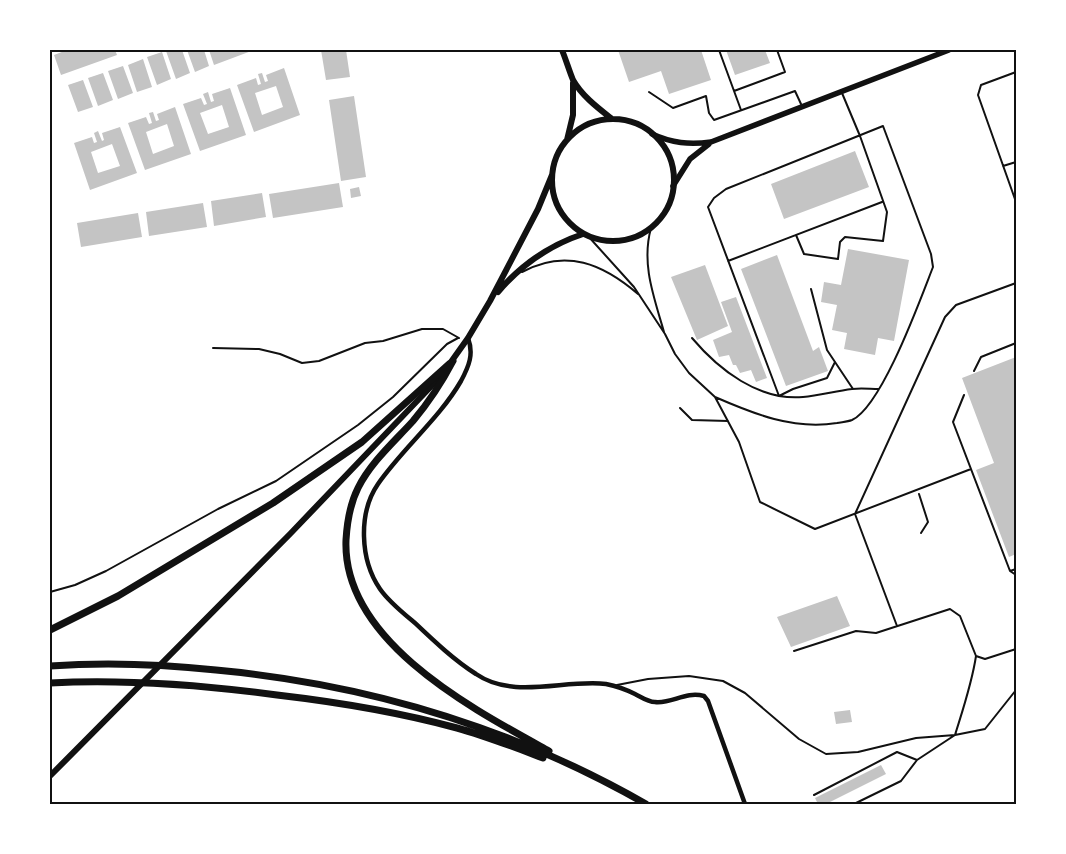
<svg xmlns="http://www.w3.org/2000/svg" width="1066" height="854" font-family="'DejaVu Sans',sans-serif">
	<style>
		.building { fill: #c4c4c4; fill-rule: evenodd }
		.lines { fill: none; stroke-linecap: round; stroke-linejoin: round }
		.path { stroke: #111; stroke-width: 2 }
		.service { stroke: #111; stroke-width: 2 }
		.minor { stroke: #111; stroke-width: 4.5 }
		.tertiary { stroke: #111; stroke-width: 5.5 }
		.secondary { stroke: #111; stroke-width: 6 }
		.trunk { stroke: #111; stroke-width: 7 }
		.neatline { fill: none; stroke: #111; stroke-width: 2 }
	</style>
	<rect width="100%" height="100%" fill="#fff"/>
	<path class="building" d="M67 50H115L117 55 61 75 54 55Z
		M169 50H182L190 73 176 79 166 51Z
		M187 50H204L209 66 195 72Z
		M209 50H254L214 65Z
		M321 50H346L350 77 326 80Z
		M618 50H701L711 80 669 94 661 71 629 82Z
		M726 50H765L770 63 735 75Z
		M162 52 171 79 157 85 147 57Z
		M143 59 152 87 137 92 128 65Z
		M123 66 133 93 118 99 108 71Z
		M284 68 300 115 254 132 237 85 256 78 258 85 261 84 258 74 262 73 265 82 268 81 266 75ZM276 86 283 107 262 115 255 93Z
		M103 73 113 100 98 106 88 78Z
		M83 80 93 107 78 112 68 85Z
		M230 88 246 135 200 151 183 104 201 98 204 105 207 104 203 94 208 92 211 102 214 101 212 94ZM222 105 229 127 208 134 200 113Z
		M354 96 366 177 341 181 329 100Z
		M175 107 191 154 145 170 128 123 146 117 149 124 152 123 149 113 153 112 156 121 159 120 157 114ZM167 124 174 146 153 154 146 132Z
		M120 127 137 173 90 190 74 143 92 137 94 143 97 142 94 133 98 131 102 141 104 140 102 133ZM112 144 120 166 98 173 91 152Z
		M855 151 869 187 784 219 771 184Z
		M339 183 343 207 273 218 269 194Z
		M359 187 361 196 351 198 350 189Z
		M262 193 266 217 214 226 211 201Z
		M203 203 207 227 149 236 146 212Z
		M138 213 142 237 81 247 77 223Z
		M848 249 909 260 894 341 878 338 875 355 844 349 847 333 832 330 837 305 821 302 824 282 841 285Z
		M777 255 813 351 819 347 828 371 786 386 741 269Z
		M705 265 728 326 697 340 671 277Z
		M736 297 767 378 756 382 751 370 740 373 736 365H733L729 355 719 357 713 340 732 332 721 302Z
		M1016 357V554L1009 557 976 470 994 463 962 378Z
		M837 596 850 626 791 647 777 617Z
		M850 710 852 722 836 724 834 712Z
		M881 765 886 774 826 804H818L815 798Z"/>
	<g class="lines">
		<path class="path" d="M213 348 259 349 280 354 302 363 319 361 365 343 383 341 422 329H443L459 338
			M919 494 928 522 921 533
			M50 592 75 585 106 571 218 509 276 481 358 425 393 397 447 344 458 338"/>
		<path class="service" d="M719 50 741 110
			M1016 72 981 85 978 95 1016 202
			M734 91 785 72 777 50
			M649 92 673 108 706 96 709 113 714 120 795 91 801 104
			M1003 166 1016 162
			M651 228C641 264 654 297 664 332
			M796 235 804 254 838 259 840 242 845 237 883 241 887 212 860 136 842 93
			M588 236 634 287 665 334 675 354 689 373 715 397 739 442 760 502 815 529 971 469
			M728 261 882 202
			M522 272C566 248 603 264 638 294
			M811 289 827 350 853 389
			M692 338C719 370 759 401 803 397 819 396 835 391 852 389 861 388 870 389 879 389
			M974 371 981 357 1016 343
			M964 395 953 422 1010 571 1016 575
			M715 397C754 414 793 430 837 423 841 422 847 422 852 420 882 406 920 300 933 267L931 254 883 126 726 189 714 198 708 207 779 396 793 389 827 378 835 362
			M680 408 692 420 728 421
			M1010 571 1016 569
			M897 626 855 514 945 317 956 305 1016 283
			M794 651 856 631 876 633 950 609 960 616 976 656 985 659 1016 649
			M617 685 648 679 689 676 723 681 745 693 799 739 826 754 858 752 916 738 955 735 985 729 1016 690
			M814 795 897 752 917 760
			M854 804 901 781 917 760 955 735C963 709 972 683 976 656"/>
		<path class="minor" d="M468 338C474 354 469 366 461 381 439 419 403 448 378 484 358 513 360 560 380 589 389 602 403 613 415 623 434 641 454 660 476 674 514 700 564 679 606 684 616 686 625 689 635 694 641 697 648 702 655 702 672 704 685 691 704 696L708 701 745 804"/>
		<path class="tertiary" d="M652 134C672 143 689 145 711 142L949 50
			M673 186 690 159 709 144"/>
		<path class="secondary" d="M562 50C566 60 569 70 573 80 582 96 598 108 612 119
			M552 180a61 61 0 1 1 122 0a61 61 0 1 1-122 0Z
			M567 140 573 115V83
			M498 292C521 265 550 245 583 234
			M50 776 290 534 441 376 468 338 490 301 538 209 552 175"/>
		<path class="trunk" d="M453 361C442 382 429 402 413 421 394 442 371 462 358 488 350 504 347 523 346 540 342 641 473 709 549 751
			M50 630 118 596 273 503 362 442 449 364
			M50 666C106 662 160 664 216 670 367 684 513 728 646 804
			M50 683C126 679 202 685 277 695 337 702 398 712 457 728 486 736 514 747 543 758"/>
	</g>
	<rect width="1066" height="854" fill="none" stroke="#ffffff" stroke-width="102"/>
	<rect x="51" y="51" width="964" height="752" class="neatline"/>
</svg>
